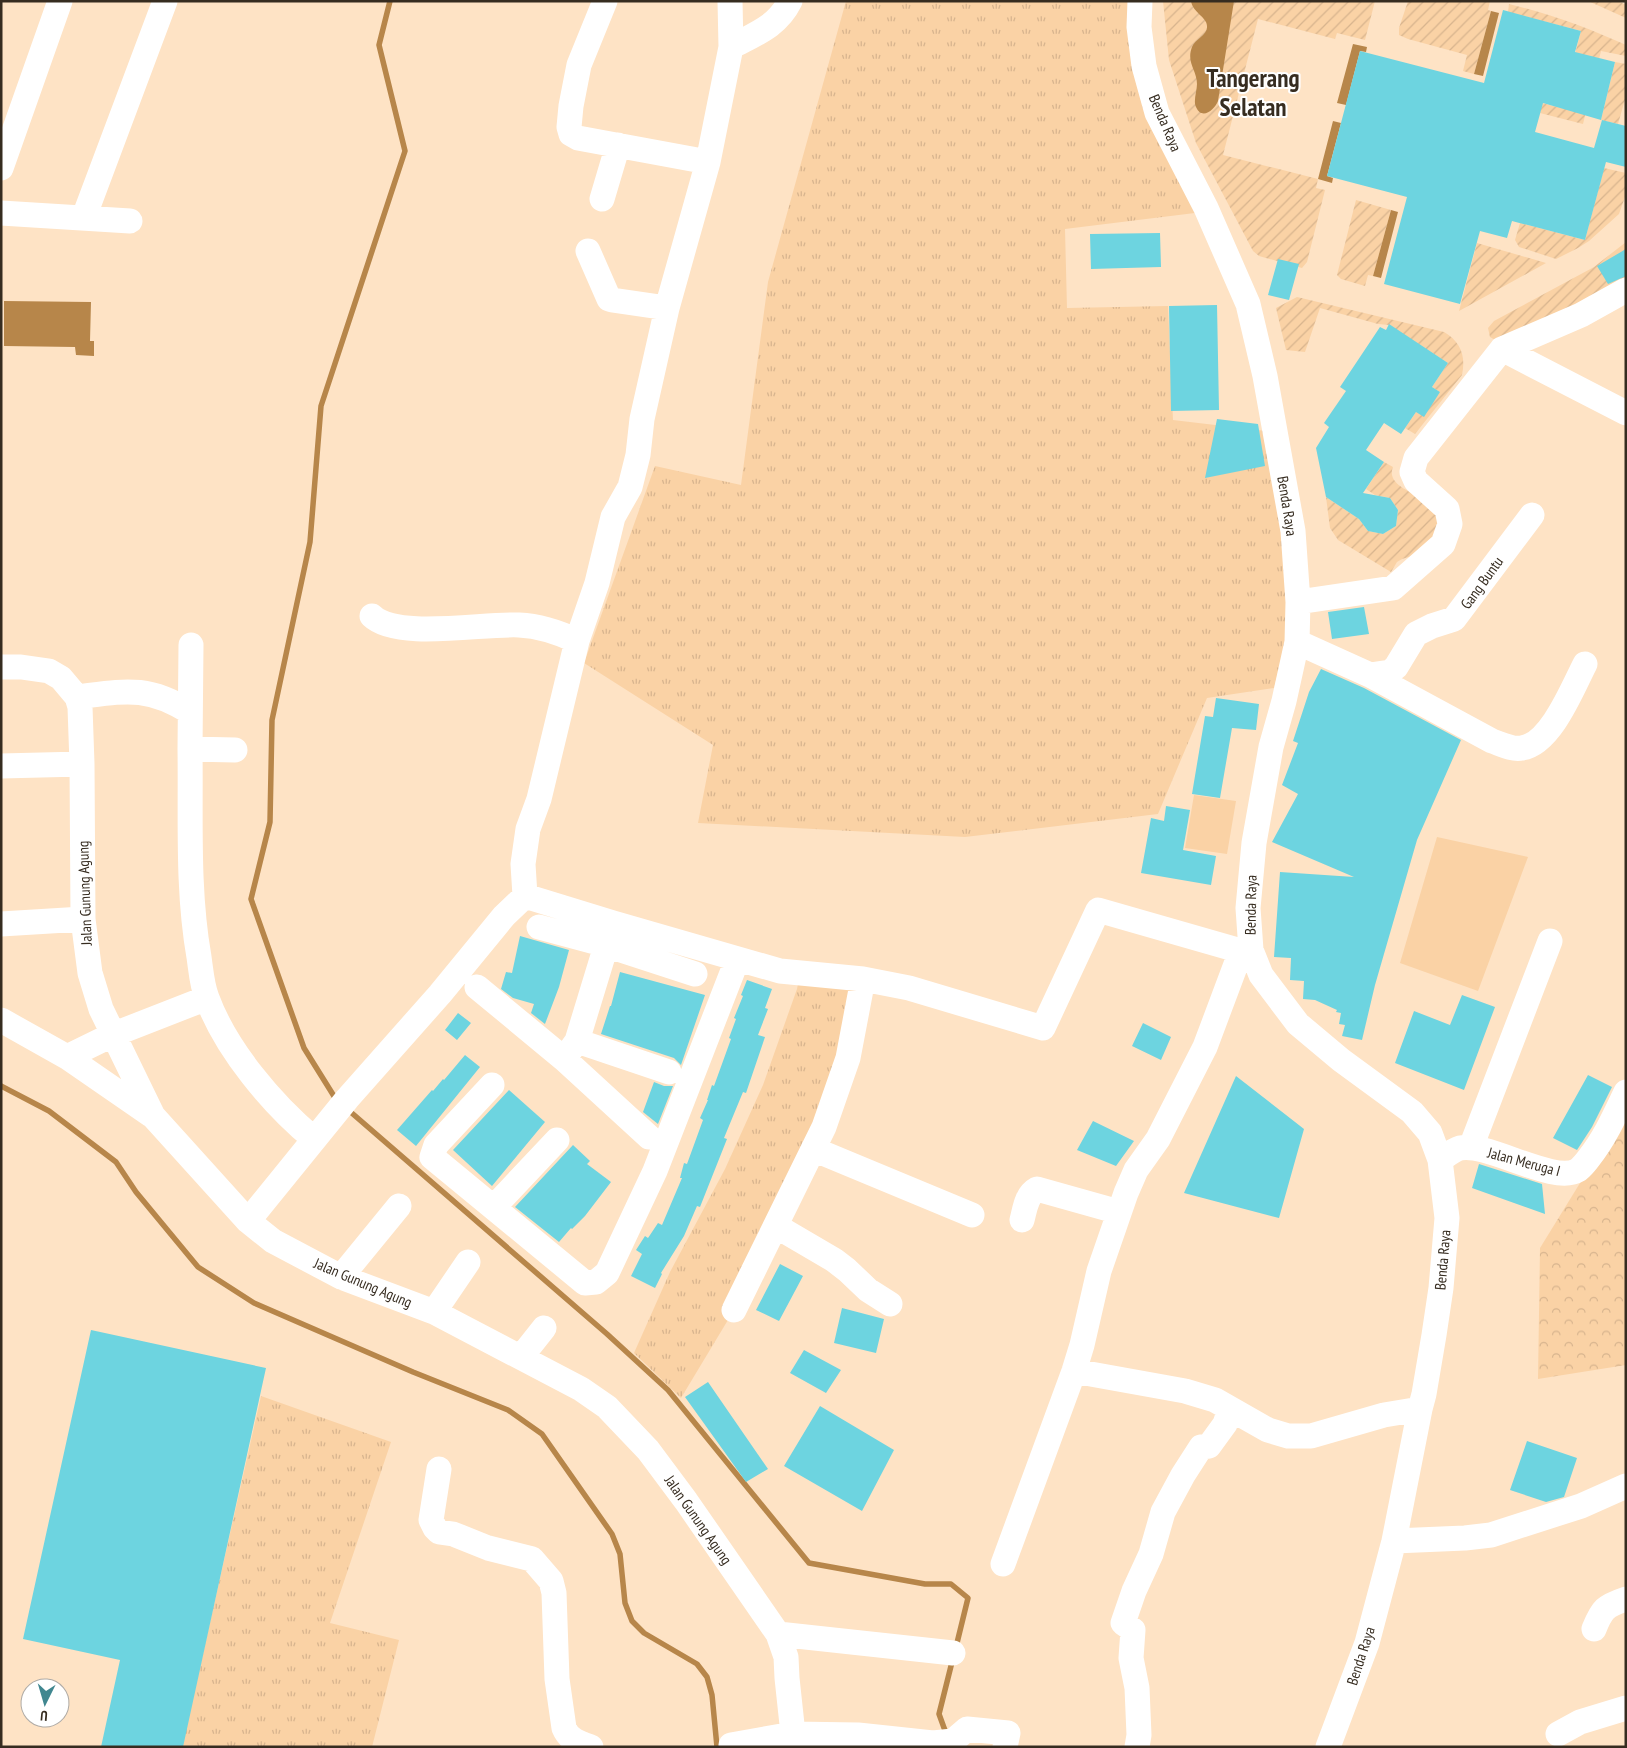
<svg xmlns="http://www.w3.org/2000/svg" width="1627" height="1748" font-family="'PT Sans Narrow',sans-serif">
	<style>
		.grass { fill: url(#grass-tufts) }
		.forest { fill: url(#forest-crowns) }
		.garden { fill: url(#garden-furrows) }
		.pitch { fill: #fad2a5 }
		.water { fill: #b7864a }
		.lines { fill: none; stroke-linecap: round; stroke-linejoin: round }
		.stream { stroke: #b7864a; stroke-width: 5.5 }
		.building { fill: #6dd4e0 }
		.minor { stroke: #fff; stroke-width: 25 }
		.labels { text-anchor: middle; stroke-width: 4; stroke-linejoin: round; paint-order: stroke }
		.street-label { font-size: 15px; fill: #362c20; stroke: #fff }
		.town-label { font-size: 25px; font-weight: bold; fill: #362c20; stroke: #fff }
	</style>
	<defs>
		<pattern id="grass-tufts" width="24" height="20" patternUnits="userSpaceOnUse" patternTransform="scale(1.25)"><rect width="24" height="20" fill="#fad2a5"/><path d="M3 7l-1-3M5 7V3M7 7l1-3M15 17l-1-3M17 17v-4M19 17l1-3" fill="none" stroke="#d7b48e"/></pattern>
		<pattern id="forest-crowns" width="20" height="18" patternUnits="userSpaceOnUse" patternTransform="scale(1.25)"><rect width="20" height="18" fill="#fad2a5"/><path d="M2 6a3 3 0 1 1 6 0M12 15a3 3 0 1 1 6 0" fill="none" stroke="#d7b48e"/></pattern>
		<pattern id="garden-furrows" width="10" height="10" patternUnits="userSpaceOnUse" patternTransform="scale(1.25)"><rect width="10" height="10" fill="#fad2a5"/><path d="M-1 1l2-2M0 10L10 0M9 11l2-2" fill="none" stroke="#d7b48e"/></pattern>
	</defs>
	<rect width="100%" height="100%" fill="#fee3c5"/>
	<path class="grass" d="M846 1H1134L1147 109 1203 212 1065 229 1067 308 1168 306 1173 420 1266 431 1288 550 1287 639 1274 688 1207 698 1158 814 965 837 698 823 713 745 584 663 655 466 741 485 768 282Z
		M800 973 863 979 848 1058 734 1310 681 1398 634 1353 670 1272 725 1169 763 1085 797 989Z
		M261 1396 391 1442 330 1623 399 1640 372 1747H182Z"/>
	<path class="forest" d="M1625 1110 1626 1365 1538 1379 1540 1248Z"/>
	<path class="garden" d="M1163 1H1375L1365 40 1337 33 1335 39 1258 19 1223 155 1318 179 1316 188 1325 190 1307 262 1302 268 1259 256 1253 251 1196 143 1169 60Z
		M1408 1H1490L1488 10 1491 11 1474 74 1463 71 1467 55 1408 39 1399 35V28Z
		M1588 1H1618L1626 5V18Z
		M1509 4C1550 14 1588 28 1626 45V56L1601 51 1583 124 1540 113 1542 103 1561 108 1581 31 1508 12Z
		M1615 62 1626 64V96L1618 124 1601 120Z
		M1604 168 1626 173V194L1619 214 1589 241 1578 248 1556 259 1519 247 1515 240 1520 223 1585 240Z
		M1356 200 1391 210 1373 276 1368 275 1365 286 1341 279 1337 275Z
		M1626 242V282L1495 340 1490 337 1488 328 1494 321 1594 267Z
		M1477 243 1546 263 1459 311Z
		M1297 297 1444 332C1461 342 1466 356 1462 375L1415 434 1405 428 1416 412 1440 392 1432 387 1448 363 1389 325 1378 324 1320 308 1305 352 1286 350 1276 308Z
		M1384 462 1393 467C1386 484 1411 491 1421 499 1428 504 1433 510 1439 515L1433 542 1422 553 1402 559 1397 562 1391 572 1338 540 1330 528 1326 497 1359 519 1368 531 1383 534 1396 526 1398 510 1390 498 1375 495 1366 489Z"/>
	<path class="pitch" d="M1194 795 1236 801 1227 854 1185 848Z
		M1437 837 1528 857 1478 991 1400 963Z"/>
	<path class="water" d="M1191 1H1234L1218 101C1215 109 1202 121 1196 107 1193 101 1197 91 1197 84 1197 70 1186 63 1192 47 1195 39 1208 35 1207 26 1207 17 1193 13 1191 1Z
		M1491 11 1499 13 1483 76 1474 74Z
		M1353 44 1367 47 1366 52 1360 51 1346 105 1337 103Z
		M1333 121 1341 123 1327 176 1333 178 1332 183 1318 179Z
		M1391 210 1398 212 1381 278 1373 276Z
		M4 301 91 302 90 341H94V356L76 355 75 347 4 346Z"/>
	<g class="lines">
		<path class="stream" d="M1 1086 49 1111 116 1162 136 1192 198 1267 254 1303 413 1372 508 1410 542 1434 612 1534 620 1554 625 1603 632 1621 644 1633 697 1664 707 1677 712 1695 717 1747
			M337 1101 304 1048 251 899 270 822 272 720 310 542 321 406 405 151 379 45 390 1
			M346 1108 607 1334 668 1390 809 1563 925 1584H951L968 1598 956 1647
			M947 1736 939 1714 953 1658"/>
	</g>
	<path class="building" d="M1503 10 1581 31 1575 52 1615 62 1601 120 1543 103 1535 132 1594 148 1602 120 1626 126V167L1606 162 1585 240 1512 221 1507 238 1480 231 1460 304 1384 284 1407 197 1327 176 1360 51 1484 83Z
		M1160 233 1161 267 1091 269 1090 234Z
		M1626 249V276L1608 284 1597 266Z
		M1278 259 1299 264 1289 300 1268 295Z
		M1217 305 1219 410 1171 411 1169 306Z
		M1389 324 1448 363 1432 387 1440 392 1424 417 1416 412 1401 434 1384 423 1366 450 1384 462 1363 493 1390 498 1398 510 1396 526 1383 534 1368 531 1359 519 1326 497 1316 448 1329 427 1324 423 1346 391 1340 387 1380 327 1386 330Z
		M1217 419 1258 424 1265 466 1205 478Z
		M1364 607 1369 634 1332 639 1328 612Z
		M1321 669 1364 688 1461 740 1417 840 1375 985 1362 1040 1342 1036 1345 1025 1339 1024 1341 1013 1336 1012 1337 1010 1315 1000 1303 999 1304 981 1290 980 1291 958 1274 957 1280 872 1354 877 1272 842 1298 794 1282 785 1298 743 1293 741 1309 692Z
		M1216 698 1259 704 1256 730 1232 728 1220 798 1192 794 1205 716 1213 717Z
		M1166 806 1190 810 1183 850 1216 856 1211 885 1141 873 1151 818 1164 821Z
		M520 936 569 950 559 987 545 1024 531 1013 534 1004 513 998 501 989 506 972 512 973Z
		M620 972 705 995 681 1065 674 1058 601 1034 610 1006H611Z
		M747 980 772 989 765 1008 768 1009 758 1035 765 1037 746 1093 743 1092 724 1138 727 1139 700 1207 697 1206 684 1236 661 1273 662 1274 655 1288 631 1276 642 1254 636 1250 645 1236 648 1238 658 1223 662 1225 682 1178H680L684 1163 687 1164 703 1120 700 1118 708 1100H707L712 1085 714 1086 731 1039 729 1038 736 1019 734 1018 743 996 741 995Z
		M1462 995 1495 1007 1464 1090 1395 1063 1414 1011 1450 1025Z
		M458 1013 471 1023 457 1040 445 1030Z
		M1143 1023 1171 1037 1161 1060 1132 1046Z
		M465 1055 480 1067 416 1146 397 1130 432 1090 433 1091 443 1079 444 1080Z
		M1588 1075 1612 1087 1592 1127 1577 1150 1553 1138Z
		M1236 1076 1304 1129 1279 1218 1184 1193Z
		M654 1082 664 1086H673L658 1124 643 1112Z
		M509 1090 545 1122 492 1186 453 1150Z
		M1093 1121 1134 1141 1116 1166 1077 1150Z
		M573 1145 590 1161 587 1164 611 1182 585 1216 572 1229 571 1228 559 1242 515 1207Z
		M1479 1164 1542 1184 1545 1214 1472 1188Z
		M780 1264 803 1276 779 1321 756 1310Z
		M842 1308 884 1319 876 1353 834 1343Z
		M91 1330 266 1368 183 1747H101L120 1660 23 1639Z
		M804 1350 841 1370 826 1393 790 1373Z
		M708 1382 768 1469 746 1482 685 1397Z
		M820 1406 894 1450 862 1511 784 1466Z
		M1527 1441 1577 1458 1564 1497 1546 1502 1510 1490Z"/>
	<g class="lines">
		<path class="minor" d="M605 1 579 65 571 106 569 127 571 134 578 138 708 162
			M1140 1 1139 27 1144 66 1157 113 1206 208 1248 304 1265 376 1293 531 1298 602 1297 642 1284 701 1271 747 1254 843 1248 908 1251 950 1261 975 1298 1024 1341 1060 1412 1112 1430 1133 1440 1160 1447 1218 1441 1288 1434 1335 1424 1394 1420 1409 1394 1541 1367 1643 1328 1747
			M731 47C755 34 777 27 790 1
			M1 168 60 1
			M602 199 618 145
			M1 213 130 221
			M84 217 165 1
			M588 251 609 299 612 300 667 308
			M1502 349 1626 413
			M1298 602 1393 588 1443 544 1450 524 1447 509 1416 481 1412 472 1416 458 1502 349 1581 315 1626 290
			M372 616C397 640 484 623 519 625 540 626 558 632 577 641
			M1297 642 1370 675 1390 672 1396 667 1416 634 1432 626 1454 619 1532 515
			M1 667H21L49 671 61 678 77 697 80 707 82 764 83 919 90 973 101 1009 153 1116 248 1221 273 1241 341 1277 434 1312 581 1389 607 1407 648 1450 686 1501 778 1634 786 1657 787 1678 793 1734 796 1747
			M1370 675 1492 741C1501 744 1512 750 1522 748 1551 744 1573 687 1585 664
			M77 697C125 691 147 685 190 712
			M190 749 191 645
			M235 750 190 749C191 818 187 889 199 957 201 971 202 986 207 998 226 1050 273 1105 314 1139
			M1 766 82 764
			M525 896 613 923 780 971 863 979 909 988 1043 1028 1098 910 1241 951 1251 950
			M1 924 83 919
			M539 927 606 945 695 974
			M477 987 564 1059 577 1041 613 923
			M1 1020 67 1057 151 1115
			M577 1041 669 1072
			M67 1057 112 1035 207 998
			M564 1059 649 1137
			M492 1085 436 1145 432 1157 585 1283 596 1282 607 1273 655 1171 737 960
			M1471 1147 1550 941
			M813 1149 972 1215
			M1440 1160C1446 1156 1453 1150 1460 1148 1488 1142 1554 1185 1578 1170 1582 1167 1586 1162 1589 1158 1605 1138 1615 1115 1626 1092
			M494 1207 557 1140
			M1022 1220C1025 1209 1026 1195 1037 1189L1119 1212
			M248 1221 347 1099 440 994 504 916 525 896 523 864 528 829 539 799 577 641 597 583 613 517 630 487 638 455 642 419 667 308 708 162 731 47 730 1
			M776 1226 834 1260 847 1270 868 1290 890 1304
			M341 1277 399 1206
			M734 1310 824 1127 848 1058 863 979
			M434 1312 468 1262
			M521 1357 544 1328
			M1074 1371 1185 1391 1215 1400 1268 1430 1288 1436H1311L1384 1415 1420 1409
			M439 1469 431 1520 435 1528 439 1532 453 1534 488 1548 532 1559 551 1581 554 1593 557 1679 564 1728C569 1740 579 1743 591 1747
			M1394 1541 1465 1538 1491 1535 1581 1506 1626 1486
			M1003 1564 1074 1371 1082 1345 1099 1271 1126 1193 1136 1170 1158 1139 1205 1047 1241 951
			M1594 1629C1602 1609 1605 1606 1626 1599
			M778 1634 953 1653
			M1558 1734 1580 1722 1626 1708
			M731 1745 793 1734 858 1735 933 1743 953 1741 967 1729 1008 1733 1005 1747
			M1137 1747 1139 1735 1137 1688 1131 1658 1133 1630 1123 1623 1134 1591 1151 1554 1163 1512 1183 1475 1201 1447 1209 1446 1225 1424 1230 1409"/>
	</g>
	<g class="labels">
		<g class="street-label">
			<text transform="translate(1165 123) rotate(67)" y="5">Benda Raya</text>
			<text transform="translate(1287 506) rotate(81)" y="5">Benda Raya</text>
			<text transform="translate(1482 583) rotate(-54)" y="5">Gang Buntu</text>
			<text transform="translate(85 893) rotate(-92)" y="5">Jalan Gunung Agung</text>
			<text transform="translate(1251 905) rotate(-89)" y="5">Benda Raya</text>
			<text transform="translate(1524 1162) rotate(15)" y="5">Jalan Meruga I</text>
			<text transform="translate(1443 1260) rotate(-85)" y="5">Benda Raya</text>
			<text transform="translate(363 1283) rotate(23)" y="5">Jalan Gunung Agung</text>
			<text transform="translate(698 1520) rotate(55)" y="5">Jalan Gunung Agung</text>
			<text transform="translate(1361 1656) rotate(-72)" y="5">Benda Raya</text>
		</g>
		<g class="town-label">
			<text x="1253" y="87">Tangerang<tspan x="1253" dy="29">Selatan</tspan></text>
		</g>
	</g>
	<rect width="1627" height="1748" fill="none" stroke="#362c20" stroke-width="5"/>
	<g transform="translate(45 1703) rotate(185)"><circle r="24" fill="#ffffff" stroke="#afaba6"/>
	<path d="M0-4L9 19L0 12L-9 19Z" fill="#408790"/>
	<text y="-8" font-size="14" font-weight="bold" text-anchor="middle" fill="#362c20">U</text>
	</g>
</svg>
